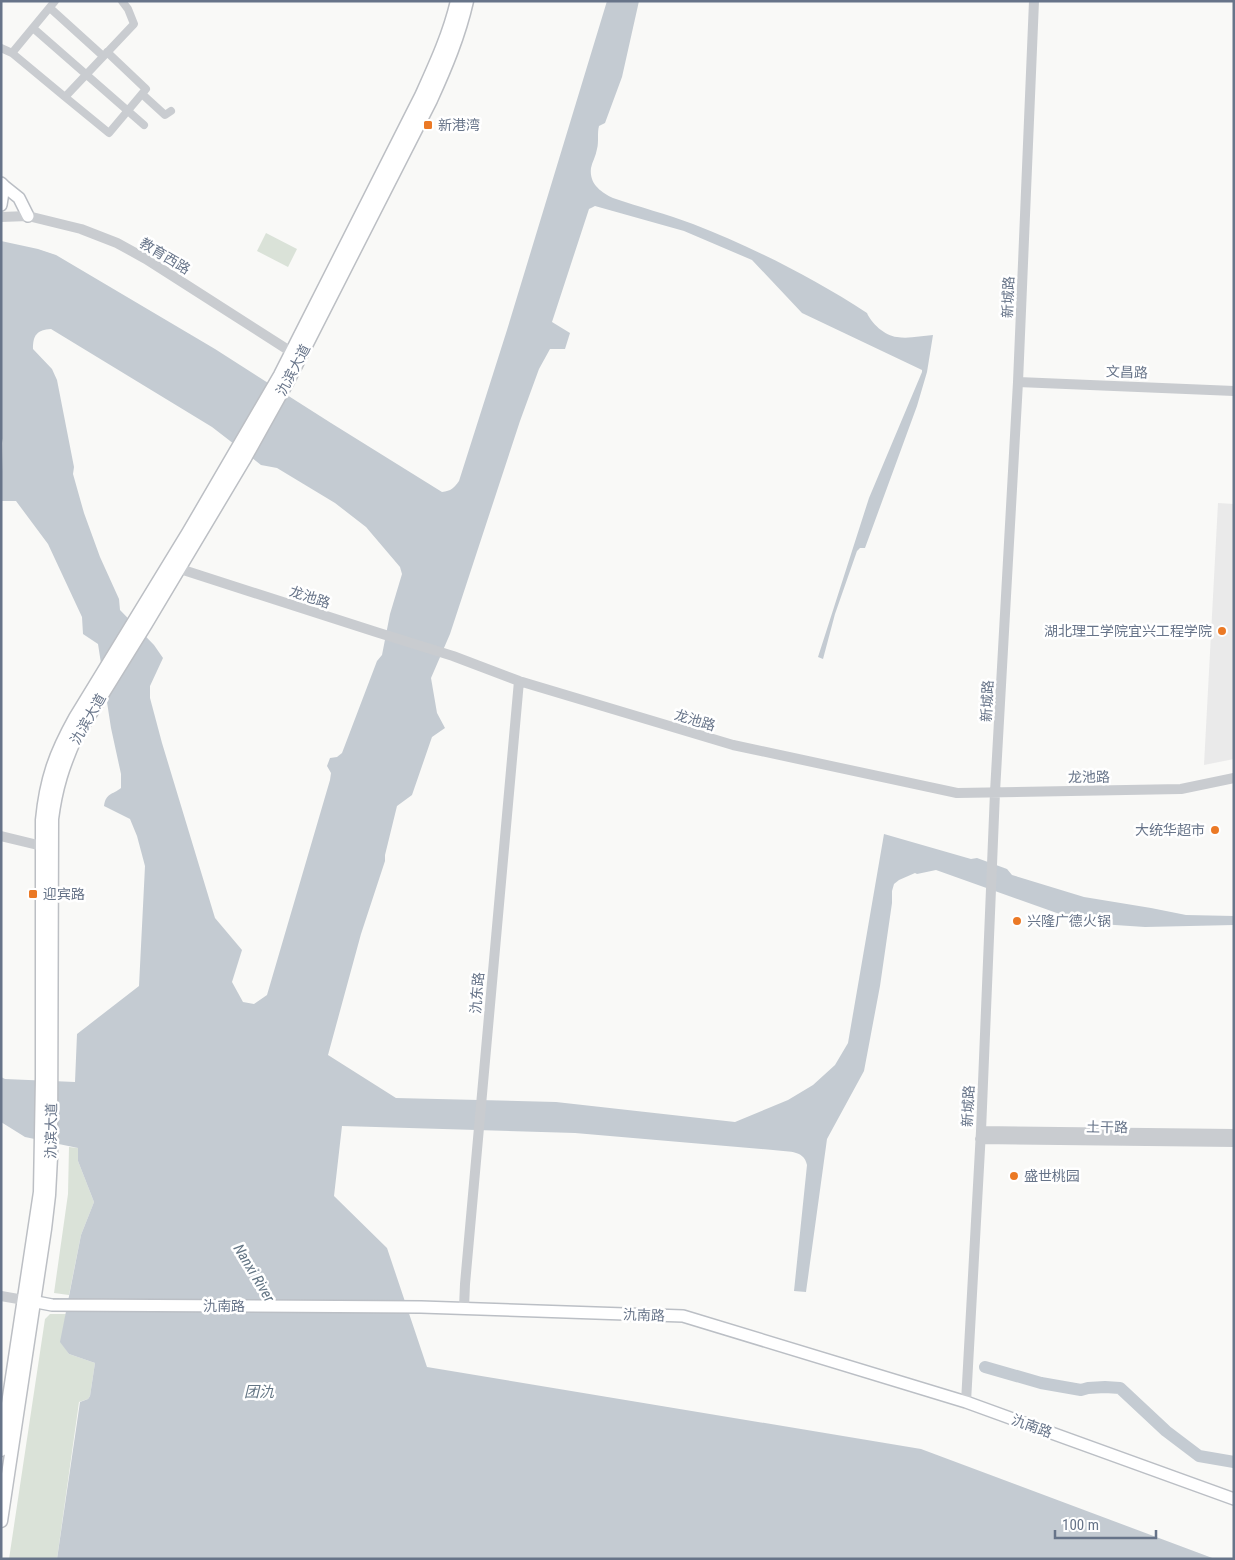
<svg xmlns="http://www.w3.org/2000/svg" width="1235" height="1560" font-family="'Roboto Condensed','Noto Sans SC',sans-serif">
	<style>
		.built { fill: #eaeaea }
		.green { fill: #dae2d8 }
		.water { fill: #c4cbd2; fill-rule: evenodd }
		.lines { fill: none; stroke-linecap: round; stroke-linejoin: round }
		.river { stroke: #c4cbd2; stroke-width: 12 }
		.secondary-casing { stroke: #bbbfc5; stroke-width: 14 }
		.primary-casing { stroke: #bcbfc4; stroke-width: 15 }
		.minor { stroke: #c9ccd0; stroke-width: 8 }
		.tertiary { stroke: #c9ccd0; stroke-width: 10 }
		.secondary { stroke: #fff; stroke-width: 11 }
		.primary { stroke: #fff; stroke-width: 12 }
		.poi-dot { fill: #eb7925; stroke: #fff; stroke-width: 2 }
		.labels { text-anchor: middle; stroke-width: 5; stroke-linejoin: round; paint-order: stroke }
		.poi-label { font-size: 14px; fill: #677489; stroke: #fff; text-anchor: start }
		.street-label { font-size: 14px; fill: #677489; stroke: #fff }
		.water-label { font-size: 15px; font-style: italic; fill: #637584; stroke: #fff }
	</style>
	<rect width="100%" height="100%" fill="#f9f9f7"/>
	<path class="built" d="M1218 503 1234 504V759L1204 765Z"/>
	<path class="green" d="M266 233 297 249 288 267 257 251Z
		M69 1147 78 1148V1161L94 1202 81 1235 69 1295 54 1293 68 1194Z
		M50 1314H66L61 1342 69 1354 95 1363 90 1396 88 1399 79 1402 57 1559H9L45 1319Z"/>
	<path class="water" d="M607 1H639L622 77 605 123 599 126C597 133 599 141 597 149 596 156 592 162 591 168 589 184 601 192 613 198 639 207 667 214 693 224 754 248 812 277 867 313 871 323 885 336 897 337 908 339 921 336 933 335L927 372 917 406 865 548H860L857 551 835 614 823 659 818 657 869 498 922 372V370L802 313 752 260 684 231 595 206 589 209 552 322 570 333 565 349H550L539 369 520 421 450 634 431 678 437 713 445 728 432 737 412 795 397 806 385 855V861L361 934 328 1055 396 1098 556 1102 735 1122 788 1100 813 1085 835 1065 848 1043 884 834 971 859 977 858 1007 869 1012 875 1084 897 1151 908 1186 915 1234 916V925L1145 927 1085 923 936 870 917 874 915 873 899 880 894 884 892 891V903L880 986 864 1071 827 1139 806 1292 794 1291 807 1165C804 1149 786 1152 773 1150L575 1133 342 1126 334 1196 387 1248 427 1367 921 1449 1215 1559H57L80 1402 88 1399 90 1396 95 1363 69 1354 60 1342 81 1235 94 1202 78 1161V1148L25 1137 1 1122V1077L5 1079 75 1082 77 1034 139 986 145 866 137 836 130 819 104 806C106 793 112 795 121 788V774L111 728 98 644 83 634 82 617 48 544 16 501H1L3 443 1 434V241L38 249 56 255 215 349 331 423 442 492C451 491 454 488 459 481L507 330ZM51 329 212 427 261 465 277 468 335 503 366 527 400 567 402 574 390 614 382 655 377 661 342 753 337 757 330 758 327 766 331 773 330 780 267 995 254 1004 243 1002 232 982 242 950 215 918 162 743 150 698V686L163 658 154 645 120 610 119 599 100 557 84 513 73 474 74 467 57 380 52 369 33 349C33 335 37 330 51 329Z"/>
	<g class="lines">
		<path class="river" d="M985 1367 1041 1383 1081 1390 1088 1388 1105 1387 1120 1388 1166 1431 1199 1456 1234 1462"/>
		<g class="secondary-casing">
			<path id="secondary" d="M4 186 19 198 28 216
				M1 205 4 186 1 183
				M26 1300 52 1305 421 1307 683 1316 966 1402 1234 1499"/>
		</g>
		<g class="primary-casing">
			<path id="primary" d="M1 1450 40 1192 42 1078V820C46 779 55 754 75 718L188 533 280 375 421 96C435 65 449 35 457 1
				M1 1521 45 1229 49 1195 51 1157 52 819C56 788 63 766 76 737L146 624 244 460 288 381 431 100C446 67 459 36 467 1"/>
		</g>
		<path class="minor" d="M50 8 103 56
			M33 28 144 125
			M1 48 12 53 65 97 134 24 128 9 122 1
			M12 53 55 1
			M142 94 165 115 171 111
			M65 97 109 133 146 89 107 52"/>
		<path class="tertiary" d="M1 217 28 216 81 229 117 243 146 259 296 355
			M1018 382 1234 391
			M174 567 376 632 453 656 519 681 733 745 957 793 1181 789 1234 778
			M1 836 42 846
			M981 1131 1234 1134
			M980 1139 1234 1142
			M1 1296 24 1300
			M464 1308 465 1284 519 681
			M966 1402 981 1131 995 792 1018 382 1034 1"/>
		<use href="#secondary" class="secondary"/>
		<use href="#primary" class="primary"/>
	</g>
	<g class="poi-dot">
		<rect x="423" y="120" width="10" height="10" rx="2.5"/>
		<circle cx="1222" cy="631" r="5"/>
		<circle cx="1215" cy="830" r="5"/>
		<rect x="28" y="889" width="10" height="10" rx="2.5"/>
		<circle cx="1017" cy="921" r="5"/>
		<circle cx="1014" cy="1176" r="5"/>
	</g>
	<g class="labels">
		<g class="poi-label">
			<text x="438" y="130">新港湾</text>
			<text x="1212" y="636" text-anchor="end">湖北理工学院宜兴工程学院</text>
			<text x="1205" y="835" text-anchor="end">大统华超市</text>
			<text x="43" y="899">迎宾路</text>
			<text x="1027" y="926">兴隆广德火锅</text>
			<text x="1024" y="1181">盛世桃园</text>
		</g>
		<g class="street-label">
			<text transform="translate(165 256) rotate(31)" y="5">教育西路</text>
			<text transform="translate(1008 297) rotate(-88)" y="5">新城路</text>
			<text transform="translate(293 370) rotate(-62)" y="5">氿滨大道</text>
			<text transform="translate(1127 372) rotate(2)" y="5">文昌路</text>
			<text transform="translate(310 597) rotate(18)" y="5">龙池路</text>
			<text transform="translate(987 701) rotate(-87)" y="5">新城路</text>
			<text transform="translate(88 719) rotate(-60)" y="5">氿滨大道</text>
			<text transform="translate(695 720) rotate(17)" y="5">龙池路</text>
			<text transform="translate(1089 777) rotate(-1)" y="5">龙池路</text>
			<text transform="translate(477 993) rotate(-85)" y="5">氿东路</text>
			<text transform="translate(968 1106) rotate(-87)" y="5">新城路</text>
			<text transform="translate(1107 1127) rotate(1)" y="5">土干路</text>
			<text transform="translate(51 1131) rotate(-89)" y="5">氿滨大道</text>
			<text x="224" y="1311">氿南路</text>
			<text transform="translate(644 1315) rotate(2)" y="5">氿南路</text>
			<text transform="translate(1032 1426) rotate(20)" y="5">氿南路</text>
		</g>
		<g class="water-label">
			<text transform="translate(254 1273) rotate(59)" y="5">Nanxi River</text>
			<text x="259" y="1397">团氿</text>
		</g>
	</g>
	<rect width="1235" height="1560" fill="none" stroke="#677489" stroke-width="5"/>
	<path d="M1055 1530v8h101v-8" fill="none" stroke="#677489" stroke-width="2.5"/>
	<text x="1062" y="1530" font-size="15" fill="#677489" stroke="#ffffff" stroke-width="4" paint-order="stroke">100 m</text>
</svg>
